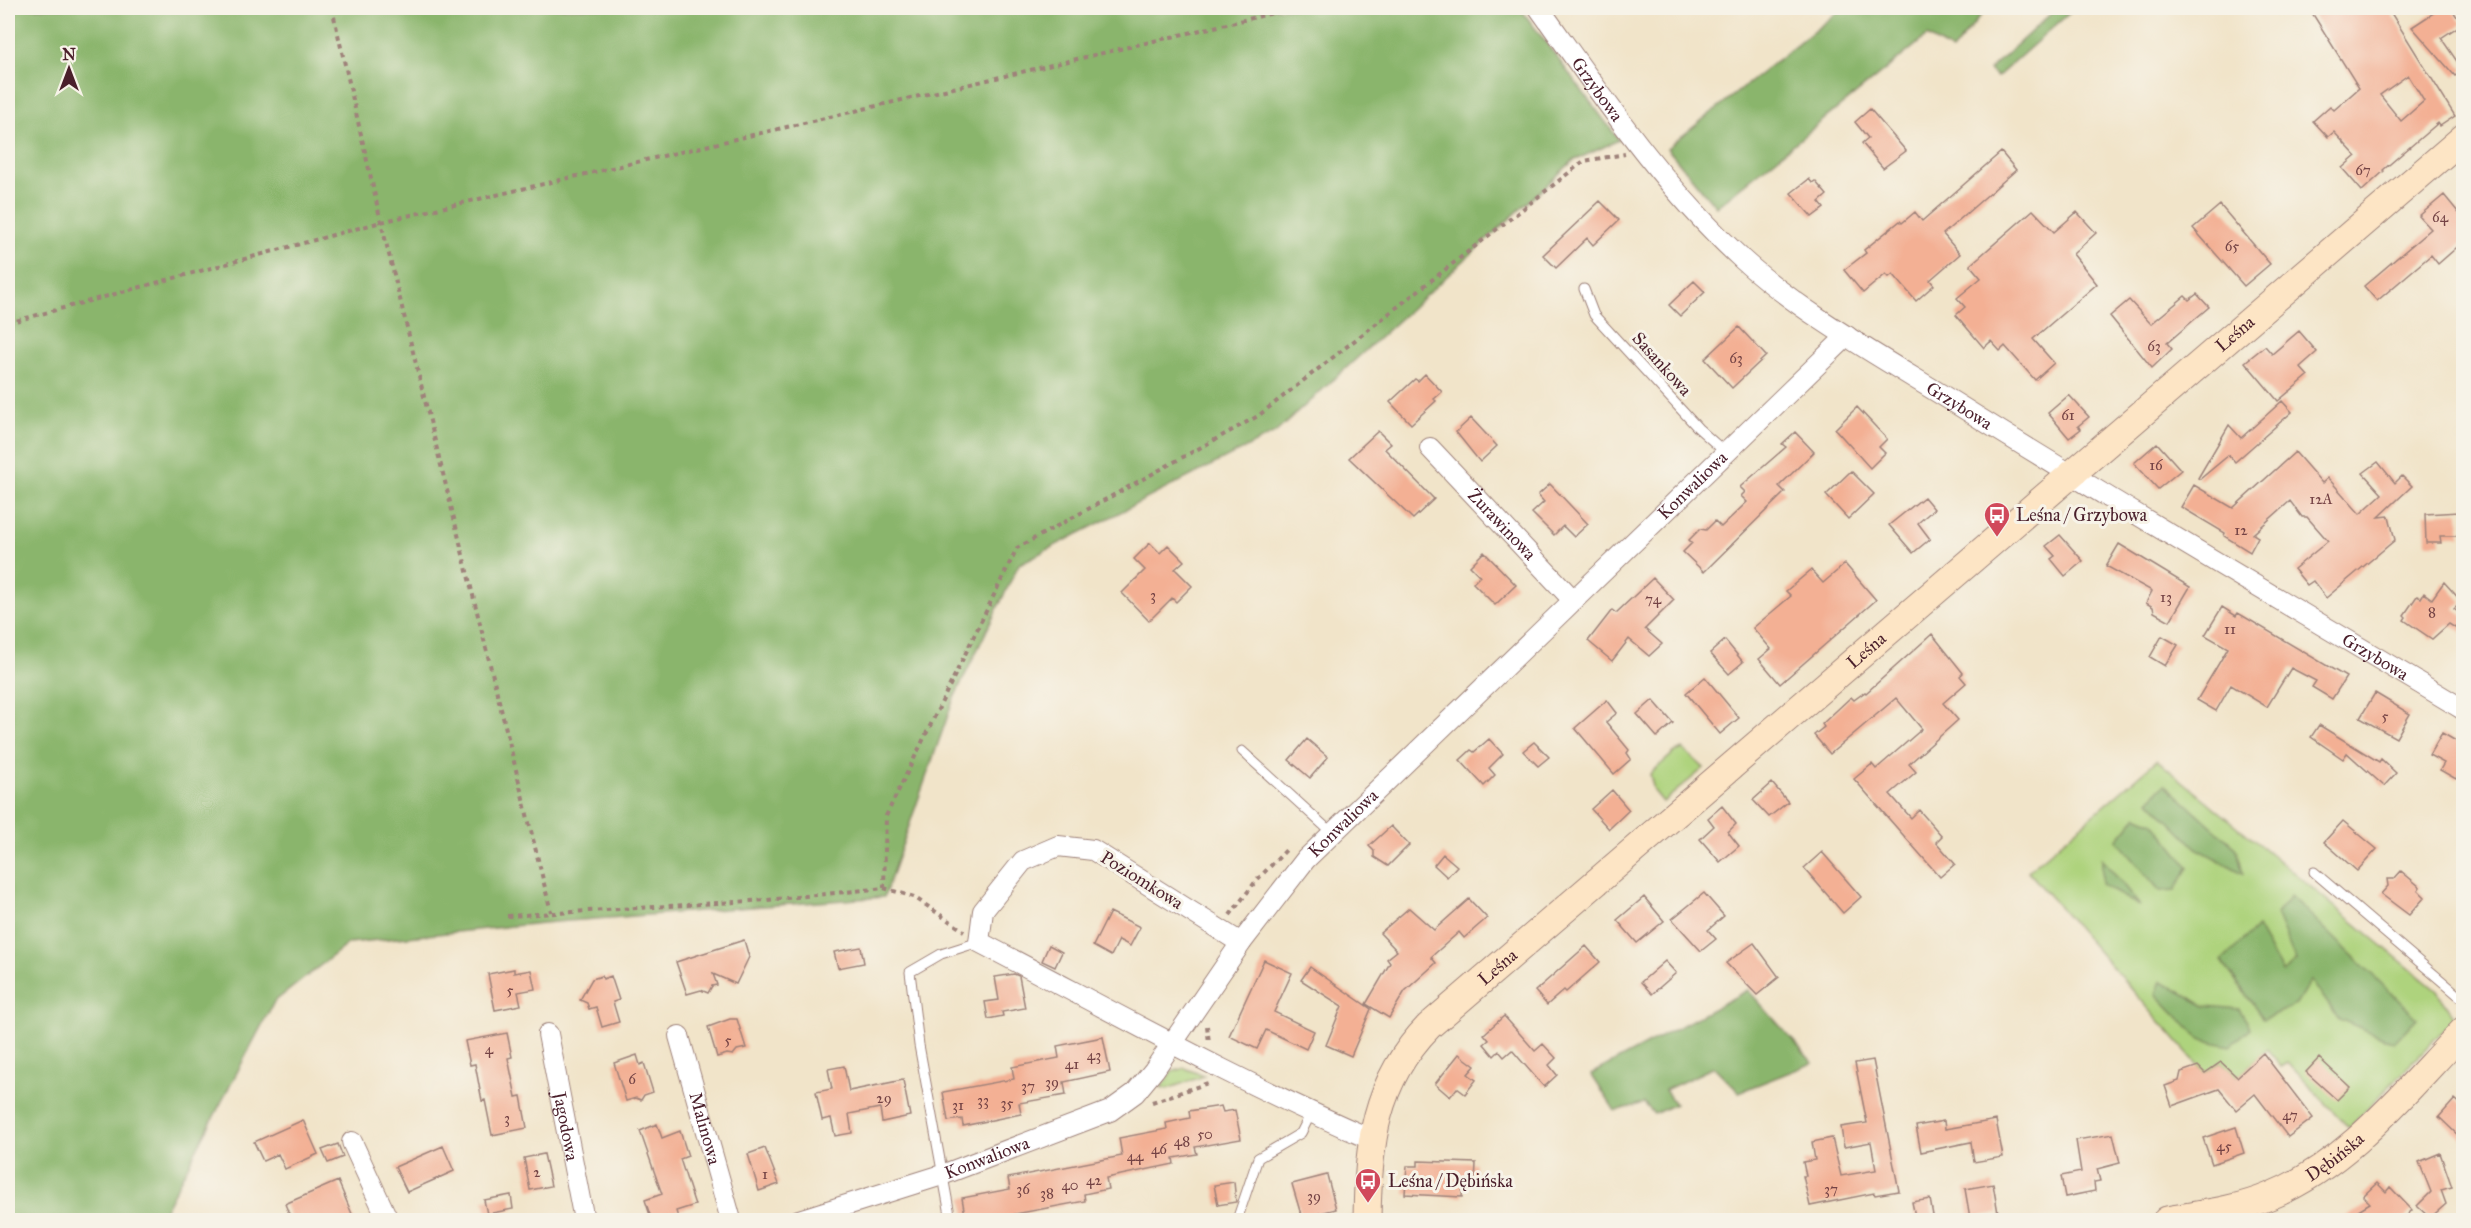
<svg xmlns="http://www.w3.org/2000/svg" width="2471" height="1228" font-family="'IM FELL Great Primer',serif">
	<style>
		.green { fill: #aed37d; stroke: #7c7954; stroke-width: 1.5 }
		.forest { fill: #8ab56c; stroke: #6a6a4c; stroke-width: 1.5 }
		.building { fill: #f3b094; fill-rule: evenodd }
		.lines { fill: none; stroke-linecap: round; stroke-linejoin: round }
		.lane-casing { stroke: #9e827a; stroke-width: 11 }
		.street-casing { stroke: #9e827a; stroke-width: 22 }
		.secondary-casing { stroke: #9e827a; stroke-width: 29 }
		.path { stroke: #9e827a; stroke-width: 4; stroke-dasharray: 4.5 4.5; stroke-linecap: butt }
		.lane { stroke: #fff; stroke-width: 9 }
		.street { stroke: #fff; stroke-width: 20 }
		.secondary { stroke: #fde5c5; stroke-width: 27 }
		.labels { text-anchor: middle; stroke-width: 6; stroke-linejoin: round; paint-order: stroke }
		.number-label { font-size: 15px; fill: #744345 }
		.street-label { font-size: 18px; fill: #4a1f2b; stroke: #f7f3e8 }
		.poi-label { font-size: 18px; fill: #4a1f2b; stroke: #f7f3e8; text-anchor: start }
	</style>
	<rect width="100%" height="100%" fill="#f7f3e8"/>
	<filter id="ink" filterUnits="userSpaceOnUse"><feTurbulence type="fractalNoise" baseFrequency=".0167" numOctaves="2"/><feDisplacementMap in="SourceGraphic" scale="12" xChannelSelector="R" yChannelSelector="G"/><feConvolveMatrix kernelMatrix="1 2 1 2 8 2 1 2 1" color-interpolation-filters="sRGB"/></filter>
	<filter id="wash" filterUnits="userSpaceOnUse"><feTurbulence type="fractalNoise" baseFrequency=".008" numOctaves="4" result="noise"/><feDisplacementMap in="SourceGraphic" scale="24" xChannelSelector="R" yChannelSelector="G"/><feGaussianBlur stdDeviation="1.35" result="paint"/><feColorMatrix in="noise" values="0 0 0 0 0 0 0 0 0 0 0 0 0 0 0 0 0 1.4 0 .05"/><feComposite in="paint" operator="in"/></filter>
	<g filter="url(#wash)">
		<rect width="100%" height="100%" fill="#f1e4c9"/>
		<path class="green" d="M1683 749 1704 768 1663 802 1654 791 1650 774 1675 752Z
			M2157 760 2437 991 2455 1018 2349 1128 2288 1063 2281 1067 2268 1049 2237 1077 2221 1062 2205 1073 2028 871Z
			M1185 1068 1204 1076 1167 1089 1161 1087 1172 1072Z"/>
		<path class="forest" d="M8 8H1520L1619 140 1573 161 1275 433 1019 564 954 698 884 897 543 923 349 943 274 1002 160 1219 158 1220H8Z
			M1843 8H1987L1952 51 1927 36 1716 207 1667 148Z
			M2057 8H2075L1997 77 1989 70Z
			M2165 784 2237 849 2243 873 2196 848 2149 800Z
			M2137 816 2154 823 2189 867 2175 890 2160 891 2117 840Z
			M2102 858 2140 906 2102 885Z
			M2291 896 2417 1018 2394 1042 2339 1019 2311 980 2296 1005 2263 1019 2222 961 2257 927 2283 973 2296 961 2276 914Z
			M2161 981 2205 1006 2239 1009 2251 1028 2230 1046 2200 1039 2156 994Z
			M1748 990 1813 1063 1739 1092 1714 1067 1665 1090 1675 1104 1654 1114 1644 1103 1615 1111 1591 1074Z"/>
		<g id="blocks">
			<path class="building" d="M2309 8H2388L2455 116 2440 126 2438 123 2383 170 2384 171 2362 191 2342 168 2356 156 2334 132 2328 137 2313 121 2330 106 2334 110 2359 88ZM2408 75 2424 101 2401 121 2380 95Z
				M2441 8H2451L2462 24 2441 38 2463 70 2455 76 2412 27Z
				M1870 109 1906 151 1883 168 1862 143 1868 138 1855 122Z
				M2001 152 2016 170 1943 234 1960 254 1930 280 1934 285 1916 301 1893 274 1889 277 1886 274 1863 293 1844 270 1866 253 1864 250 1900 221 1902 223 1915 212 1922 221Z
				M1809 179 1812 183 1815 181 1827 195 1819 202 1824 208 1812 217 1791 193Z
				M2444 195 2463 218V242L2438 264 2431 255 2377 301 2364 286 2431 229 2419 216Z
				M1600 201 1619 220 1593 245 1587 238 1556 268 1543 255Z
				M2220 205 2270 264 2244 286 2193 228Z
				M2033 210 2054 232 2077 212 2096 233 2073 254 2097 284 2033 339 2054 363 2035 380 2005 346 2000 351 1991 341 1984 348 1956 315 1965 307 1957 298 1981 278 1970 265Z
				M1694 281 1705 292 1680 316 1669 305Z
				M2197 294 2209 307 2167 343 2172 349 2152 368 2110 316 2129 300 2151 324 2185 296 2189 300Z
				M1739 327 1766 356 1732 388 1705 359Z
				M2299 331 2317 352 2300 367 2308 376 2278 401 2245 362 2265 346 2272 354Z
				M1425 374 1442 392 1434 399 1436 401 1411 424 1390 402 1415 379 1418 381Z
				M2069 395 2089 417 2078 426 2081 429 2069 438 2048 413Z
				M2282 401 2292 412 2235 462 2229 455 2200 479 2198 478 2229 425 2241 438Z
				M1857 407 1887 439 1879 447 1885 453 1870 468 1835 429Z
				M1471 418 1497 446 1480 462 1456 432Z
				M1378 431 1391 444 1385 449 1434 499 1413 519 1349 458Z
				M1795 432 1814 452 1779 486 1785 492 1704 572 1683 552 1692 543 1689 540 1700 529 1706 530 1715 521 1721 527 1747 502 1741 496 1745 492 1740 487 1786 447 1782 444Z
				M2157 443 2181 470 2158 489 2134 463Z
				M2295 452 2322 483 2328 478 2360 514 2382 494 2363 473 2378 462 2395 483 2402 476 2412 486 2379 517 2389 516 2395 540 2326 598 2313 581 2307 585 2294 569 2328 541 2307 517H2302L2290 501 2253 534 2258 537 2250 552 2224 536 2225 533 2181 507 2194 485 2233 508Z
				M1851 471 1874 494 1848 519 1826 495Z
				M1550 484 1588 524 1574 537 1563 526 1554 535 1532 513 1544 502 1538 495Z
				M1924 497 1934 509 1918 523 1930 539 1913 553 1889 525Z
				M2459 512 2460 536H2440L2441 543H2426L2425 514Z
				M2060 535 2083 561 2065 576 2051 559 2055 556 2046 546Z
				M1150 543 1160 553 1168 545 1184 561 1175 569 1192 586 1176 602 1172 598 1149 621 1122 593 1145 570 1134 559Z
				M2119 544 2190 587 2170 621 2154 612 2153 607 2146 603 2152 591 2106 566Z
				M1484 552 1516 585 1495 605 1473 583 1480 576 1470 566Z
				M1845 564 1876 600 1780 684 1759 659 1771 649 1753 628 1791 596 1786 591 1811 570 1823 583Z
				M1653 578 1674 600 1645 629 1662 644 1649 656 1629 639 1612 661 1588 641 1612 610 1616 613Z
				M2444 582 2462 602 2454 609 2463 616V633L2449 624 2432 639 2404 620 2406 617 2404 615 2417 596 2421 598 2424 593 2432 599Z
				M2222 607 2236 616 2238 613 2346 677 2332 699 2312 687 2316 681 2291 668 2267 707 2231 685 2216 711 2197 700 2228 648 2205 635Z
				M1932 634 1963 673 1960 676 1966 683 1943 703 1958 720 1909 764 1916 772 1890 794 1911 818 1919 810 1942 836 1936 842 1955 864 1940 877 1854 779 1872 764 1876 769 1922 729 1896 698 1830 754 1814 735 1824 727 1822 724 1851 697 1854 700 1865 692 1866 693Z
				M2162 636 2178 645 2165 666 2150 657Z
				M1725 640 1743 662 1729 674 1710 653Z
				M1705 677 1739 718 1720 734 1686 693Z
				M2375 693 2410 714 2396 738 2360 718Z
				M1607 700 1617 713 1606 722 1629 750 1627 753 1631 759 1614 774 1575 728Z
				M1653 700 1673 723 1657 737 1637 714Z
				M2319 725 2379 762 2381 759 2396 773 2384 786 2347 753 2343 759 2311 737Z
				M2442 733 2463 745V766L2456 779 2440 770 2444 763 2429 755Z
				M1307 739 1328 757 1310 778 1289 760Z
				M1489 739 1503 754 1489 768 1495 775 1484 786 1460 760 1471 750 1474 752Z
				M1534 742 1549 757 1538 766 1523 751Z
				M1772 783 1788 802 1769 817 1753 800Z
				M1612 790 1629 810 1609 829 1591 809Z
				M1722 806 1736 824 1728 832 1739 846 1720 862 1700 839 1714 826 1708 818Z
				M2343 821 2377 849 2357 871 2324 842Z
				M1391 826 1409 845 1388 866 1374 857V851L1369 846Z
				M1822 852 1861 897 1843 913 1804 868Z
				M1443 854 1457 866 1447 877 1434 865Z
				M2401 871 2420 887 2418 890 2425 897 2409 915 2381 894 2388 886 2387 879H2394Z
				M1704 893 1724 916 1708 930 1716 939 1701 951 1672 919Z
				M1644 897 1664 921 1637 943 1617 920Z
				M1469 899 1487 918 1464 938 1459 932 1431 957 1436 963 1405 991 1389 1018 1366 1004 1390 963 1387 959 1397 951 1380 933 1409 908 1434 930Z
				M1110 912 1140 927 1130 946 1119 940 1111 956 1093 946Z
				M744 940 749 957 736 984 713 974 717 985 712 986 708 993 701 990 687 994 676 962Z
				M1754 943 1779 977 1757 995 1726 963Z
				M1049 945 1062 952 1055 967 1042 961Z
				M1586 946 1600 962 1566 992 1564 990 1547 1005 1535 991Z
				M861 947 864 963 838 968 834 952Z
				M1264 960 1292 973 1274 1012 1314 1031 1306 1049 1266 1030 1257 1049 1229 1036Z
				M1665 961 1676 973 1652 994 1641 982Z
				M1310 967 1371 1009 1351 1056 1326 1045 1342 1006 1301 980Z
				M514 969V973L531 970 535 989 518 992 521 1005 495 1010 488 974Z
				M1014 974 1019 976 1025 1008 1002 1012 1003 1016 988 1019 985 1002 999 1000 995 977Z
				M602 976 603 979 611 976 619 1000 613 1002 619 1022 602 1027 596 1007 589 1009 587 1003 580 1000 592 979Z
				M1504 1016 1535 1051 1543 1044 1556 1058 1549 1065 1557 1075 1544 1087 1512 1050 1504 1057 1499 1051 1494 1056 1484 1044 1489 1040 1484 1034Z
				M730 1019H737L746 1048 737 1050 733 1055 727 1054 717 1057 708 1027Z
				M507 1033 512 1057 508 1058 516 1097 521 1096 527 1128 492 1135 485 1100 482 1101 475 1064 470 1065 465 1041Z
				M1103 1037 1110 1072 1064 1082 1066 1095 1019 1103 1021 1114 963 1126 962 1119 948 1121 943 1092 1014 1079 1012 1067 1059 1058 1057 1046Z
				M2263 1053 2313 1118 2288 1137 2255 1094 2236 1110 2219 1089 2172 1106 2165 1086 2179 1081 2181 1072 2198 1066 2205 1073 2221 1062 2237 1077Z
				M1459 1054 1475 1066 1468 1074 1476 1080 1465 1094 1457 1088 1450 1097 1435 1084Z
				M637 1055 640 1065 644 1063 653 1092 644 1095 641 1100 636 1098 626 1101 614 1063Z
				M2319 1058 2350 1087 2337 1100 2306 1072Z
				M1873 1060 1899 1191 1875 1195 1874 1193 1810 1206 1803 1176H1806L1803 1162 1815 1160 1812 1142 1832 1138 1841 1176 1876 1170 1871 1142 1844 1147 1841 1127 1867 1123 1855 1063Z
				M844 1066 849 1091 903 1080 910 1116 882 1122 880 1108 849 1114 852 1133 835 1136 831 1118 822 1120 816 1092 832 1089 828 1069Z
				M2455 1099 2463 1106V1140L2439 1117Z
				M1221 1106 1223 1112 1235 1110 1241 1139 1195 1147 1197 1154 1173 1158 1174 1164 1106 1178 1108 1189 1084 1194 1085 1201 1015 1214 1017 1221H966L962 1198 1010 1189 1008 1178 1122 1156 1119 1138 1167 1129 1166 1123 1190 1118 1189 1111Z
				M303 1120 318 1154 285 1169 278 1154 263 1161 254 1142Z
				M1996 1120 2003 1157 1974 1162 1971 1142 1921 1152 1916 1126 1944 1121 1945 1129Z
				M657 1124 662 1138 680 1131 688 1156 680 1159 695 1205 676 1211 679 1221H652L645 1200 662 1194 640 1131Z
				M2236 1127 2244 1153 2212 1164 2203 1138Z
				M2113 1134 2120 1163 2097 1169 2100 1181 2094 1182 2095 1191 2065 1197 2061 1176 2081 1172 2076 1140Z
				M338 1144 343 1157 328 1163 322 1150Z
				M443 1146 454 1171 407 1192 395 1167Z
				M765 1148 779 1184 759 1191 748 1154Z
				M2440 1153 2452 1187 2441 1190 2446 1204 2430 1218 2417 1206 2431 1192 2419 1162Z
				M544 1154 551 1186 530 1190 524 1158Z
				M1418 1161 1476 1163 1475 1184H1463L1462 1197 1405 1194 1407 1166H1418Z
				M1327 1175 1336 1209 1302 1218 1292 1184Z
				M338 1181 355 1221H292L285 1204Z
				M1234 1182 1236 1202 1218 1205 1214 1185Z
				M2377 1183 2386 1192 2390 1187 2412 1210 2402 1221H2340L2370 1203 2363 1196Z
				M1993 1184 1998 1213 1970 1218 1965 1189Z
				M511 1195 513 1209 487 1214 484 1200Z
				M1930 1199 1934 1221H1916L1912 1202Z"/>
		</g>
	</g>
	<g filter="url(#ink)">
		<use href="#blocks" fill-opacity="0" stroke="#9e827a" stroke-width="1.5"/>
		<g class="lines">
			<g class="lane-casing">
				<path id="lane" d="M1584 289 1594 315 1698 428 1726 453
					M1242 751 1332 833
					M2314 872 2464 1000
					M951 1220 919 1045 910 972 941 954 979 942
					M1237 1220 1258 1158 1301 1133 1311 1113"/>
			</g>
			<g class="street-casing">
				<g id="street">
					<path id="s1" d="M1539 8C1602 96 1662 186 1743 260 1806 317 1895 365 1968 411 2131 513 2298 610 2464 710"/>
					<path id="s2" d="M1430 448 1573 600"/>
					<path d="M1241 943 1093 850 1058 846 1023 861 983 911 979 942C1110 1010 1238 1082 1373 1140"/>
					<path id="s3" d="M548 1034 584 1220"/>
					<path id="s4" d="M679 1036 731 1220"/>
					<path d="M352 1142 388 1220"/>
					<path id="s5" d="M799 1220 942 1175 1110 1111 1135 1093 1154 1070 1241 943 1306 859 1847 336"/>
				</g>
			</g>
			<g class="secondary-casing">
				<g id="secondary">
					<path id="s6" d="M1367 1220C1368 1146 1374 1082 1429 1026L2464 137"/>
					<path id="s7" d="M2167 1220C2201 1214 2237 1210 2270 1196 2349 1164 2406 1090 2464 1030"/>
				</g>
			</g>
			<path class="path" d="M332 8 381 222 551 912
				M8 323 381 222 1295 8
				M884 888 886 816 1017 548 1258 416 1584 161 1625 154
				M1230 915 1256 881 1288 848
				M507 916 767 900 884 888 914 897 964 931
				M1207 1026 1209 1042
				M1152 1102 1208 1083"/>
			<use href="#lane" class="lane"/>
			<use href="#street" class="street"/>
			<use href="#secondary" class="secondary"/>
		</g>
	</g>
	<defs>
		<g id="bus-pin" transform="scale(1.35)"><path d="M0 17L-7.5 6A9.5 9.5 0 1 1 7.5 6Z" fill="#d1495b" stroke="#f7f3e8"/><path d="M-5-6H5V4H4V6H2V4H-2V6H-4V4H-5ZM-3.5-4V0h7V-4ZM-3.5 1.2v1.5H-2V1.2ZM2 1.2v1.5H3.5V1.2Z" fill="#fff"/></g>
	</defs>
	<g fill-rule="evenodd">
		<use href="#bus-pin" x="1997" y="515"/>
		<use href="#bus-pin" x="1368" y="1181"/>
	</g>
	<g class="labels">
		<g class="number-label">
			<text x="2363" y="175">67</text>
			<text x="2440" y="222">64</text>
			<text x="2232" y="251">65</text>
			<text x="2154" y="351">63</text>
			<text x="1736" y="363">63</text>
			<text x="2068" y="420">61</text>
			<text x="2156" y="470">16</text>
			<text x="2321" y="504">12A</text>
			<text x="2241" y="535">12</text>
			<text x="1153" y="600">3</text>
			<text x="2166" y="602">13</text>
			<text x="1653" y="604">74</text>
			<text x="2432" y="617">8</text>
			<text x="2230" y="634">11</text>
			<text x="2385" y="721">5</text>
			<text x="510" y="995">5</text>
			<text x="728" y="1045">5</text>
			<text x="489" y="1054">4</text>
			<text x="1094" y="1060">43</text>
			<text x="1072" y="1069">41</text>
			<text x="632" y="1084">6</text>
			<text x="1052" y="1087">39</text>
			<text x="1028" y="1091">37</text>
			<text x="884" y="1103">29</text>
			<text x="983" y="1105">33</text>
			<text x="1007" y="1108">35</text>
			<text x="958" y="1110">31</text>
			<text x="2290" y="1120">47</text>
			<text x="507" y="1123">3</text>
			<text x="1205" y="1139">50</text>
			<text x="1182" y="1146">48</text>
			<text x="2224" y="1151">45</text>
			<text x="1159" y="1154">46</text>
			<text x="1135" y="1161">44</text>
			<text x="537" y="1177">2</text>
			<text x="765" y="1179">1</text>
			<text x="1094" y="1185">42</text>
			<text x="1070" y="1190">40</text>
			<text x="1023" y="1194">36</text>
			<text x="1831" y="1194">37</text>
			<text x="1047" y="1198">38</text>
			<text x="1314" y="1201">39</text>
		</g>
		<g class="street-label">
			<text dy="6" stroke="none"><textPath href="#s1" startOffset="100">Grzybowa</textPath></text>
			<text dy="6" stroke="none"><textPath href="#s6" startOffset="1272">Leśna</textPath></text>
			<text transform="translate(1662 364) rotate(48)" y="6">Sasankowa</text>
			<text dy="6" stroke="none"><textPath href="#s1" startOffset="586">Grzybowa</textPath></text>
			<text dy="6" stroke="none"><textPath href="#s5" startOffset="1188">Konwaliowa</textPath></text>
			<text dy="6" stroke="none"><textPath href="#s2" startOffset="105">Żurawinowa</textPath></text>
			<text dy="6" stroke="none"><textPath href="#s6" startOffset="786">Leśna</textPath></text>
			<text dy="6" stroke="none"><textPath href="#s1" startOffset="1072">Grzybowa</textPath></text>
			<text dy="6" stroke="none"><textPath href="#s5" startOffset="702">Konwaliowa</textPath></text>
			<text transform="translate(1142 880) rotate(32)" y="6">Poziomkowa</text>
			<text dy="6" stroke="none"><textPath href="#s6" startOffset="300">Leśna</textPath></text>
			<text dy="6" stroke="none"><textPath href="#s3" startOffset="94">Jagodowa</textPath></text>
			<text dy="6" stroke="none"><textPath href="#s4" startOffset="96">Malinowa</textPath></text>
			<text dy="6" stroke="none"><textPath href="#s7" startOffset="182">Dębińska</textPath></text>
			<text dy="6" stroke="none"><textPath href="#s5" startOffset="198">Konwaliowa</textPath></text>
		</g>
		<g class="poi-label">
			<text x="2016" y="521">Leśna / Grzybowa</text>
			<text x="1388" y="1187">Leśna / Dębińska</text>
		</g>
	</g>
	<rect width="2471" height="1228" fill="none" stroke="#f7f3e8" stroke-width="30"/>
	<g transform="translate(69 69)" stroke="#f7f3e8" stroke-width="4.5" paint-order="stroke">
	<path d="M0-4.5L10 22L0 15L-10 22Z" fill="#4a1f2b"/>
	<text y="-9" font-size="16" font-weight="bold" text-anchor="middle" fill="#4a1f2b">N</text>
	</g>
</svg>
